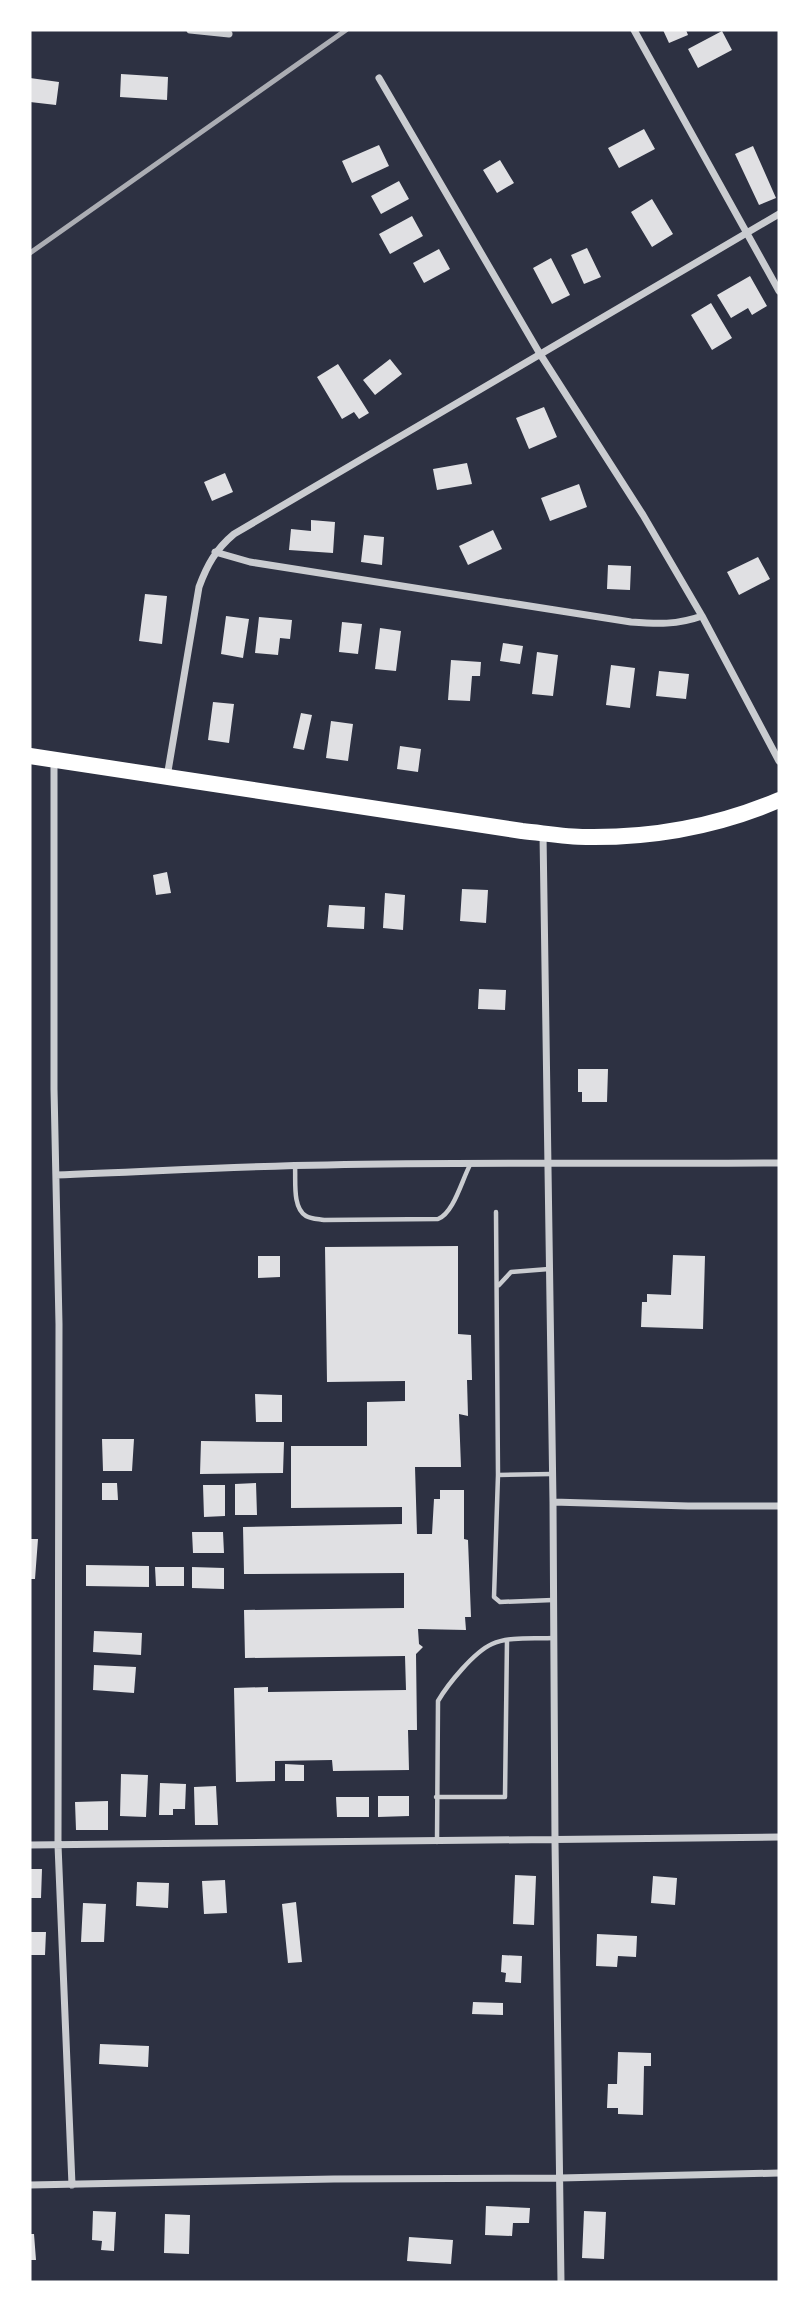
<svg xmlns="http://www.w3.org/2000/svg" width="809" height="2312" font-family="Jost,sans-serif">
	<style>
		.building { fill: #e0e0e3 }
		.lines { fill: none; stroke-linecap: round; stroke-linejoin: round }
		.service { stroke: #caccd0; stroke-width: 4.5 }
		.minor { stroke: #caccd0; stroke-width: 7 }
		.primary { stroke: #fff; stroke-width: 16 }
		.rail { stroke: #abadb3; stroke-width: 5 }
	</style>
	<rect width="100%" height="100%" fill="#2d3142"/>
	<path class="building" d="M663 30H686L688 35 669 43Z
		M722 31 732 50 698 68 688 49Z
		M121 74 168 77 167 100 120 97Z
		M30 78 59 82 56 105 30 102Z
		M644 129 655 149 619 168 608 148Z
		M379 145 389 166 352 183 342 161Z
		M753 146 776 198 759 205 735 154Z
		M500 160 514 183 497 193 483 170Z
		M399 181 409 199 381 214 371 196Z
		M652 199 673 234 652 247 631 212Z
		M412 216 423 236 390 254 379 234Z
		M587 248 601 277 584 284 571 255Z
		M439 249 450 269 424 283 413 263Z
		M551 258 570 295 552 304 533 268Z
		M750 276 767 306 752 315 748 308 731 318 717 295Z
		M711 303 732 338 712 350 691 315Z
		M390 359 402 374 375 395 363 380Z
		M338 364 369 413 359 419 354 412 342 419 317 377Z
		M544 407 557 437 529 449 516 418Z
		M467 463 472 484 437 490 433 469Z
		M225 473 233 492 212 501 204 482Z
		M579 484 587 507 550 521 541 498Z
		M311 520 335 522 333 553 289 550 291 529 311 531Z
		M493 530 502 549 468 565 459 546Z
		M364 535 384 537 382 565 361 562Z
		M758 557 770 579 739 595 727 572Z
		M608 565 631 566 630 590 607 589Z
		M145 594 167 596 162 644 139 641Z
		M226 616 249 619 243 658 221 654Z
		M259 617 292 620 290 639 280 638 278 655 255 653Z
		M342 622 362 624 358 654 339 652Z
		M380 628 401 631 396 671 375 669Z
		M503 643 523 646 520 664 500 661Z
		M537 652 558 655 553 696 532 694Z
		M451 660 481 662 480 676H472L470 701 448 700Z
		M611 665 635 668 630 708 606 705Z
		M659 671 689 674 686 699 656 696Z
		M213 702 234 704 229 743 208 740Z
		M301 713 312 715 304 750 293 748Z
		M331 721 353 724 348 761 326 758Z
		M400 746 421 749 418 772 397 769Z
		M167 872 171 893 156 895 153 875Z
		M462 889 488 890 486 923 460 921Z
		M385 893 405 895 403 930 383 928Z
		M329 905 365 907 364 929 327 927Z
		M479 989 506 990 505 1010 478 1009Z
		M578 1069H608L607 1102H582V1092H578Z
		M458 1246V1334L471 1335 472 1380H467L468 1416 459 1414 461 1467H415L417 1534H432L434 1499H440V1490H464V1539L468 1540 471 1617H465L466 1630 418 1629 419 1644 423 1647 416 1654 417 1730H408L409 1770 333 1771 332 1760 275 1761V1781L236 1782 234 1688 268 1687V1692L406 1690 405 1656 245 1658 244 1610 404 1608V1573L244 1574 243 1527 402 1524V1507L291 1508V1446H367V1402L405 1401V1381L327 1382 325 1247Z
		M673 1255 705 1256 703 1329 641 1327 642 1302H647V1294L671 1295Z
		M258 1256H280V1277L258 1278Z
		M255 1394 282 1395V1422H256Z
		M102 1439H134L132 1471H103Z
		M201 1441 284 1442 283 1473 200 1474Z
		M102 1483H117L118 1500H102Z
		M256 1483 257 1515H235V1484Z
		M203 1485H225V1516L204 1517Z
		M192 1532H223L224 1553H193Z
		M30 1539H38L35 1579H30Z
		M86 1565 149 1566V1587L86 1586Z
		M155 1567H184V1586H156Z
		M192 1567 224 1568V1589L192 1588Z
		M94 1631 142 1633 141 1655 93 1652Z
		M94 1665 136 1667 134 1693 93 1690Z
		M285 1764 304 1765V1781H285Z
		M121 1774 148 1775 146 1817 120 1816Z
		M160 1783 186 1784 185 1809H173V1815H159Z
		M216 1786 218 1825H195L194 1787Z
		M378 1796H409V1816L378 1817Z
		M336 1797H369V1817H337Z
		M108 1801V1830H76L75 1802Z
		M30 1869H42L41 1898H30Z
		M515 1875 536 1876 534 1925 513 1924Z
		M653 1876 677 1878 675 1905 651 1903Z
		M225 1880 227 1913 204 1914 202 1881Z
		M137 1882 169 1883 168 1908 136 1906Z
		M296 1902 302 1962 288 1963 282 1904Z
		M83 1903 106 1904 104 1942H81Z
		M30 1932H46L45 1955H30Z
		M597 1934 637 1936 636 1957 618 1956 617 1967 596 1966Z
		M502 1955 522 1956 521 1983 505 1982 506 1973 501 1972Z
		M473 2002 503 2003V2015L472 2014Z
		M100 2044 149 2046 148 2067 99 2064Z
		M618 2052 651 2053V2066H644L643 2115 618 2114V2108H607L608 2084H617Z
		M486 2206 530 2208 529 2223H513L512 2236 485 2235Z
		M93 2211 116 2212 114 2251 101 2250 102 2241 92 2240Z
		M584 2211 606 2212 604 2259 582 2258Z
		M165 2214 190 2215 189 2254 164 2253Z
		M30 2234H34L36 2260H30Z
		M409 2237 453 2240 451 2264 407 2261Z"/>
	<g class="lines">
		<path class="service" d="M295 1166C296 1180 292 1208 306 1216 311 1219 319 1219 324 1220L438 1219C454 1213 462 1179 471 1163
			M496 1212 498 1475 494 1597 500 1602 553 1600
			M499 1285 511 1272 549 1269
			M498 1475 552 1474
			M436 1797H505L507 1640
			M437 1842 438 1701C448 1684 474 1652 492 1644 510 1636 534 1639 553 1638"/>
		<path class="minor" d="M190 30 229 34
			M634 30 779 291
			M379 78 540 354 643 515 702 616 779 761
			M215 552 250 562 631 622C657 624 677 625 702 616
			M54 760V1089L59 1324 58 1845 72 2185
			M167 777 199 587C207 565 216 549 234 534L779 214
			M543 834 553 1502 555 1841 561 2282
			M56 1175C146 1172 237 1166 327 1165 478 1162 628 1164 779 1163
			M553 1502 688 1506H779
			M30 1845 779 1837
			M30 2185 334 2179 560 2178 779 2173"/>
		<path class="primary" d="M30 756 522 831C543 833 565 837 586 837 653 838 718 826 779 800"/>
		<path class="rail" d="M30 253 346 30"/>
	</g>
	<rect width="809" height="2312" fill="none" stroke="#ffffff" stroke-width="63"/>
</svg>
